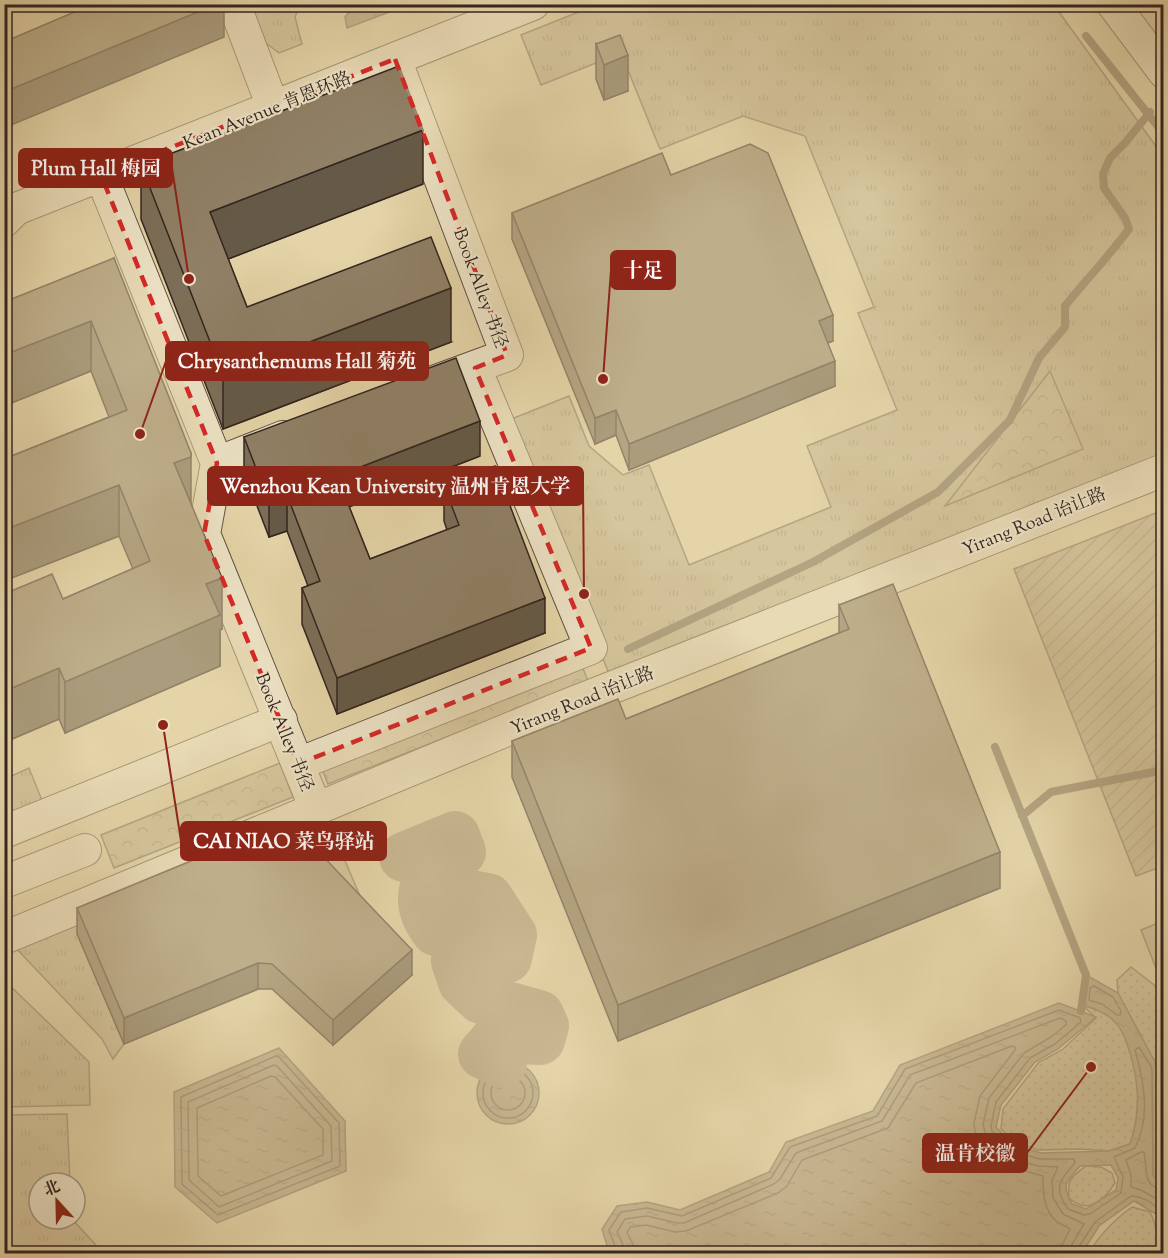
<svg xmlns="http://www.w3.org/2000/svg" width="1168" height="1258" font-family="'Sorts Mill Goudy','Noto Serif SC',serif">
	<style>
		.grass { fill: url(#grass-tufts); stroke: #7d6e58; stroke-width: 1.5 }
		.forest { fill: url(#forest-crowns); stroke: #7d6e58; stroke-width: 1.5 }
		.park { fill: url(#park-dots); stroke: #7d6e58; stroke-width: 1.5 }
		.garden { fill: url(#garden-furrows); stroke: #7d6e58; stroke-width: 1.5 }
		.water { fill: url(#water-ripples); stroke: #7a6a55; stroke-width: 1.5; fill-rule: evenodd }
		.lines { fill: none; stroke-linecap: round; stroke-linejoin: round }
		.shore { stroke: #6e5e4c; stroke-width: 1.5 }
		.stream { stroke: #7a6a55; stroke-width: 8 }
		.river { stroke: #a89879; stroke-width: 50 }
		.minor-casing { stroke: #605142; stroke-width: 34 }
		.minor { stroke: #ede3c6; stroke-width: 32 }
		.wall { fill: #7c6e58; stroke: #342520; stroke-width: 1.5 }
		.shaded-wall { fill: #655a47; stroke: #342520; stroke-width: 1.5 }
		.building { fill: #908066; stroke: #342520; stroke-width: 1.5 }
		.marked { fill: none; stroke: #d62828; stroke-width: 4.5; stroke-dasharray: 12 8; stroke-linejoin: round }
		.labels { text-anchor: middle; stroke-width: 4.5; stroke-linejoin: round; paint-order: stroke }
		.street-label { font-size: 18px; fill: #342520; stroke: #ede3c6 }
		.leader { fill: none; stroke: #8f2418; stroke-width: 2 }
		.callout-dot { fill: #8f2418; stroke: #ede3c6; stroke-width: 2 }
		.callout { fill: #8f2418; stroke: #8f2418; stroke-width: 2 }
		.callout-label { font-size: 20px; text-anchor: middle; font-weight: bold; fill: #fff }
	</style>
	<defs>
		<pattern id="grass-tufts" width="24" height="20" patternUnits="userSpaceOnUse" patternTransform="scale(1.5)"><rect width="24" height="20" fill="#c6b690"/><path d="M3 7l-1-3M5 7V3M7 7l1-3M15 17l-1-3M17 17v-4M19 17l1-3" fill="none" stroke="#a29475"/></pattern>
		<pattern id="forest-crowns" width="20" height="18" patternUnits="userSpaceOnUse" patternTransform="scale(1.5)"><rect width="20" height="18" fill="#c6b690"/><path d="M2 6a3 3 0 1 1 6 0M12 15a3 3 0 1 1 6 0" fill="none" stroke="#a29475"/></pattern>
		<pattern id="park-dots" width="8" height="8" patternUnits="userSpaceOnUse" patternTransform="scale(1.5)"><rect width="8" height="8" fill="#c6b690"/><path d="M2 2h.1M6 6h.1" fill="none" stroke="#a29475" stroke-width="1.8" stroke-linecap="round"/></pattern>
		<pattern id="garden-furrows" width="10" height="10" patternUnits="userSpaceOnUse" patternTransform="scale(1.5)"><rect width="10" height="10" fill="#c6b690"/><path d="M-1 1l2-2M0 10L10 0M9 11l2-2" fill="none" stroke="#a29475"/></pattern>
		<pattern id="water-ripples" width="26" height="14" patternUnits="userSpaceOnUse" patternTransform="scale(1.5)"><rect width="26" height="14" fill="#a89879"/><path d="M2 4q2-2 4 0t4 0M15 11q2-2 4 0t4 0" fill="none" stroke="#8a7c63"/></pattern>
	</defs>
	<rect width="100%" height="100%" fill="#e4d4a7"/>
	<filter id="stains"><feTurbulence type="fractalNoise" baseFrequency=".00333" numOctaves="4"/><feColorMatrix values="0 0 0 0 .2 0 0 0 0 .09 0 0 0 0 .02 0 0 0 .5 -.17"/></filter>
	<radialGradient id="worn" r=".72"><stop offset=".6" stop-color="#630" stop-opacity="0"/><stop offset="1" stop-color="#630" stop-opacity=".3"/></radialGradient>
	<path class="grass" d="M248 5H300L295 17 302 44 279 53 262 40Z
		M596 5H1054L1163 156V455L609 674 509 420 569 396 589 446 623 475 649 465 689 565 831 507 807 446 897 410 858 313 874 307 805 136 743 116 660 149 621 53 541 85 521 35Z
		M29 768 43 803 5 819V779Z
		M327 818 379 941 78 933 124 1044 113 1059 102 1039 13 945Z
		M1163 921V986L1141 930Z
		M5 981 89 1062 90 1105 5 1107Z
		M67 1114 70 1183H39V1219H72L103 1253H5V1115Z"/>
	<path class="forest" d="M1050 371 1083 449 945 506Z
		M580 661 588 681 328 784 320 764Z
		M280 763 293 797 114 868 101 835Z"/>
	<path class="park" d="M1131 967 1157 987 1163 989V1177L1159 1175 1157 1066 1118 993 1117 980Z
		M1082 1005C1094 1008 1106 1012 1115 1022 1142 1049 1142 1109 1130 1144L1109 1151 1081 1149 1038 1150 1014 1141 1001 1129 1003 1109 1039 1062 1062 1050 1096 1018Z
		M1086 1166 1101 1167 1112 1173 1115 1183C1104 1201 1087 1215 1069 1198 1067 1179 1071 1177 1086 1166Z
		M1132 1207 1150 1212C1156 1222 1156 1237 1163 1246V1253H1089C1100 1234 1114 1220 1132 1207Z"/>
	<path class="garden" d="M1163 510V866L1136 876 1014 569Z"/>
	<path class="water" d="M362 5 363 4 408 5 347 28 345 17 354 6Z
		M1086 975 1118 993 1157 1066 1159 1174 1164 1177 1163 1241 1156 1214 1134 1201 1099 1226 1082 1253 615 1254 608 1249 602 1229 617 1206 647 1202 680 1210 769 1172 786 1142 873 1111 900 1065 1059 1003 1096 1017 1058 1049 1035 1062 1001 1105 996 1127 1013 1145 1041 1153 1109 1151 1130 1144C1141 1114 1139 1086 1131 1056 1127 1044 1124 1031 1115 1022 1106 1012 1094 1008 1082 1005ZM1111 1165 1118 1178 1116 1190 1086 1209 1072 1204C1061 1184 1066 1182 1080 1166Z
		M279 1048 345 1121 346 1171 217 1223 175 1187 174 1092Z
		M477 1093a31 31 0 1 1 62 0a31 31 0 1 1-62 0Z"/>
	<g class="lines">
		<path class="shore" d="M1094 986 1113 997 1121 1011 1120 1015H1117L1102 1004 1089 1000 1090 988Z
			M276 1056 279 1057 339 1123 340 1166 218 1215 182 1184 181 1097Z
			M274 1065 277 1066 331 1126 332 1161 219 1207 189 1180 188 1102Z
			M483 1093a25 25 0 1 1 50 0a25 25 0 1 1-50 0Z
			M271 1076 275 1077 323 1129V1155L221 1196 198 1176 197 1108Z
			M491 1093a17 17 0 1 1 34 0a17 17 0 1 1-34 0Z
			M1164 1189C1141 1188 1148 1168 1144 1152H1141L1126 1160 1131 1175V1187L1141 1190 1164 1203
			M618 1254 609 1230 621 1212 647 1208 682 1216 771 1178 790 1147 877 1116 905 1069 1059 1010 1080 1018 1081 1022 1055 1044 1030 1058 996 1102 991 1126 992 1131 1011 1151 1040 1159H1074L1075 1163C1059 1181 1053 1188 1068 1209L1084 1215 1090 1214 1121 1193 1123 1177 1114 1157 1135 1148C1151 1117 1144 1081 1135 1050L1139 1047 1152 1068 1153 1175 1157 1180 1164 1182
			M625 1254 624 1247 617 1232 625 1219 647 1216 677 1223H684L774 1184 780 1179 796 1153 882 1121 910 1075 1060 1018 1066 1021V1025L1051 1037 1024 1053 989 1098 983 1125 986 1135 1007 1157 1038 1166 1058 1167 1052 1180 1053 1198 1063 1214 1084 1224 1071 1246 1070 1254
			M634 1254 633 1244 627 1233 630 1227 646 1225 675 1232 686 1231 778 1193 787 1186 802 1160 888 1128 916 1083 1012 1046 1015 1047V1050L980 1096 974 1123 975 1132 980 1142 1001 1164 1043 1176C1043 1192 1043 1210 1057 1222 1061 1225 1066 1226 1070 1229L1062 1245 1061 1254
			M1078 1254V1248L1095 1222 1131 1196C1143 1196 1161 1207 1164 1218"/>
		<path class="stream" d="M1086 36 1164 134
			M628 649 813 562 938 492 1010 420 1039 358 1065 327V306C1086 280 1109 256 1129 229L1125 218 1104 188 1103 174 1110 158 1125 143 1150 112
			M995 747 1086 975 1081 1011
			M1022 816 1051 792 1164 770"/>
		<path class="river" d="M404 857 455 836 461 852C426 870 410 897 436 931L457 922 461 911 471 895 488 898 512 935 507 958C486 967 482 957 462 954L456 961 463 982 481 999 539 1015 544 1026 540 1040 497 1038 483 1054 502 1063"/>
		<g class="minor-casing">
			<path id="minor" d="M234 4 273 107
				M1113 4 1164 72
				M395 59 507 355 420 387
				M101 175 217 463
				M4 221 16 209 533 4
				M283 437 217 463 204 534 316 809
				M298 764 591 648 475 368
				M4 832 281 720
				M4 882 85 850
				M4 938 555 710 1164 470"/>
		</g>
		<use href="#minor" class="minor"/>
	</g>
	<path class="wall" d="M596 44 628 91 604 100 596 79Z
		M141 165 423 184 228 259 247 307 451 342 223 429 141 219Z
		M671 175 833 341 828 343 835 386 629 470 616 435 595 444 512 239V213Z
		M114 258 191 504 222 629 220 630V666L65 733 59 719 12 739 4 721V594L63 599 133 569 119 536 4 581V459L109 417 91 371 4 406Z
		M244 437 480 456 349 507 370 559 447 530 444 521V486L545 633 337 714 302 624V588L308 586 287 531 269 537 244 472Z
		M839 605 1000 888 618 1041 512 777V741L626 719 839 633Z
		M77 908 412 975 333 1045 272 989H258L124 1044 77 934Z"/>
	<path class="shaded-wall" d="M217 4H224V37L4 128V92Z
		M628 55V91L604 100V65Z
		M423 130V184L210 266V212Z
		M451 288V342L223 429V375Z
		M833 315V341L819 346V321Z
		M91 321V371L4 406V355Z
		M835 361V386L629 470V444Z
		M616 410V435L595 444V418Z
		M480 421V456L337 511V476Z
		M191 453V504L174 463Z
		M119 485V536L4 581V530Z
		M287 495V531L269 537V502Z
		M222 578V629L220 630V666L65 733V682L206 584Z
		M545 598V633L337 714V678Z
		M59 668V719L12 739V688Z
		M1000 852V888L618 1041V1005Z
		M412 950V975L333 1045V1020Z
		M258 963V989L124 1044V1018Z"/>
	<path class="building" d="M93 4H217L4 92V42Z
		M620 35 628 55 604 65 596 44Z
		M399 66 423 130 210 212 247 307 431 237 451 288 223 375 141 165Z
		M750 144 768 153 833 315 819 321 835 361 629 444 616 410 595 418 512 213 662 153 671 175Z
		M114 258 191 453V457L174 463 222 578 206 584 220 615 65 682 59 668 12 688 4 670V594L52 574 63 599 150 561 119 485 4 530V459L127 410 91 321 4 355V302Z
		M456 358 480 421 337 476 370 559 459 525 444 486 495 466 545 598 337 678 302 588 320 581 287 495 269 502 244 437Z
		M893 584 1000 852 618 1005 512 741 618 699 626 719 849 629 839 605Z
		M266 830H298L412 950 333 1020 272 964 258 963 124 1018 77 908Z"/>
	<path d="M0 0H1168V1258H0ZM395 59 507 355 475 368 591 648 298 764 204 534 217 463 101 175Z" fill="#e4d4a7" fill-opacity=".55" fill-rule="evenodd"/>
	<path class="marked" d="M395 59 507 355 475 368 591 648 298 764 204 534 217 463 101 175Z"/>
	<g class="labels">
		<g class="street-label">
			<text transform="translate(267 110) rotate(-22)" y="6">Kean Avenue 肯恩环路</text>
			<text transform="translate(481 288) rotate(70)" y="6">Book Alley 书径</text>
			<text transform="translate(1034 521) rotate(-22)" y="6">Yirang Road 诒让路</text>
			<text transform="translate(582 700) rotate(-22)" y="6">Yirang Road 诒让路</text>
			<text transform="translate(285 732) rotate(68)" y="6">Book Alley 书径</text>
		</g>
	</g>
	<path class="leader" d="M189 279L172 168M603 379L611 270M140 434L166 361M584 594L583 486M163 725L181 841M1091 1067L1027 1153"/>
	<g class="callout-dot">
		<circle cx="189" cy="279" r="6"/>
		<circle cx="603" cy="379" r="6"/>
		<circle cx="140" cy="434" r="6"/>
		<circle cx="584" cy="594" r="6"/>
		<circle cx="163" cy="725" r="6"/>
		<circle cx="1091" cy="1067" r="6"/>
	</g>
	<g class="callout">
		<rect x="19" y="149" width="153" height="38" rx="6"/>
		<rect x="611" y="251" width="64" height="38" rx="6"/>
		<rect x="166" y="342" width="262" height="38" rx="6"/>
		<rect x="208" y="467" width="375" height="38" rx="6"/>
		<rect x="181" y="822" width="205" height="38" rx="6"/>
		<rect x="923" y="1134" width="104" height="38" rx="6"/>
	</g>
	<g class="callout-label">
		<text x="96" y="175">Plum Hall 梅园</text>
		<text x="643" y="277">十足</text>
		<text x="297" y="368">Chrysanthemums Hall 菊苑</text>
		<text x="395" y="493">Wenzhou Kean University 温州肯恩大学</text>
		<text x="284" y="848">CAI NIAO 菜鸟驿站</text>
		<text x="975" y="1160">温肯校徽</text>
	</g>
	<rect width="1168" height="1258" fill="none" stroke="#e4d4a7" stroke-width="24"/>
	<rect x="6" y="6" width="1156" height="1246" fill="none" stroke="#342520" stroke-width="3"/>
	<rect x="12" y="12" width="1144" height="1234" fill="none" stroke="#342520" stroke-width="1.5"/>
	<g transform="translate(57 1201) rotate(338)"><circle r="28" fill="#ede3c6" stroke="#a39784" stroke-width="1.5"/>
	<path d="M0-4.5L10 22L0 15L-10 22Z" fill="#8f2418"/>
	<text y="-9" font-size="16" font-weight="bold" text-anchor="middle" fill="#342520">北</text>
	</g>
	<rect width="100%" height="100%" filter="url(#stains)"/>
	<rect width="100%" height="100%" fill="url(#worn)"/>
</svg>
